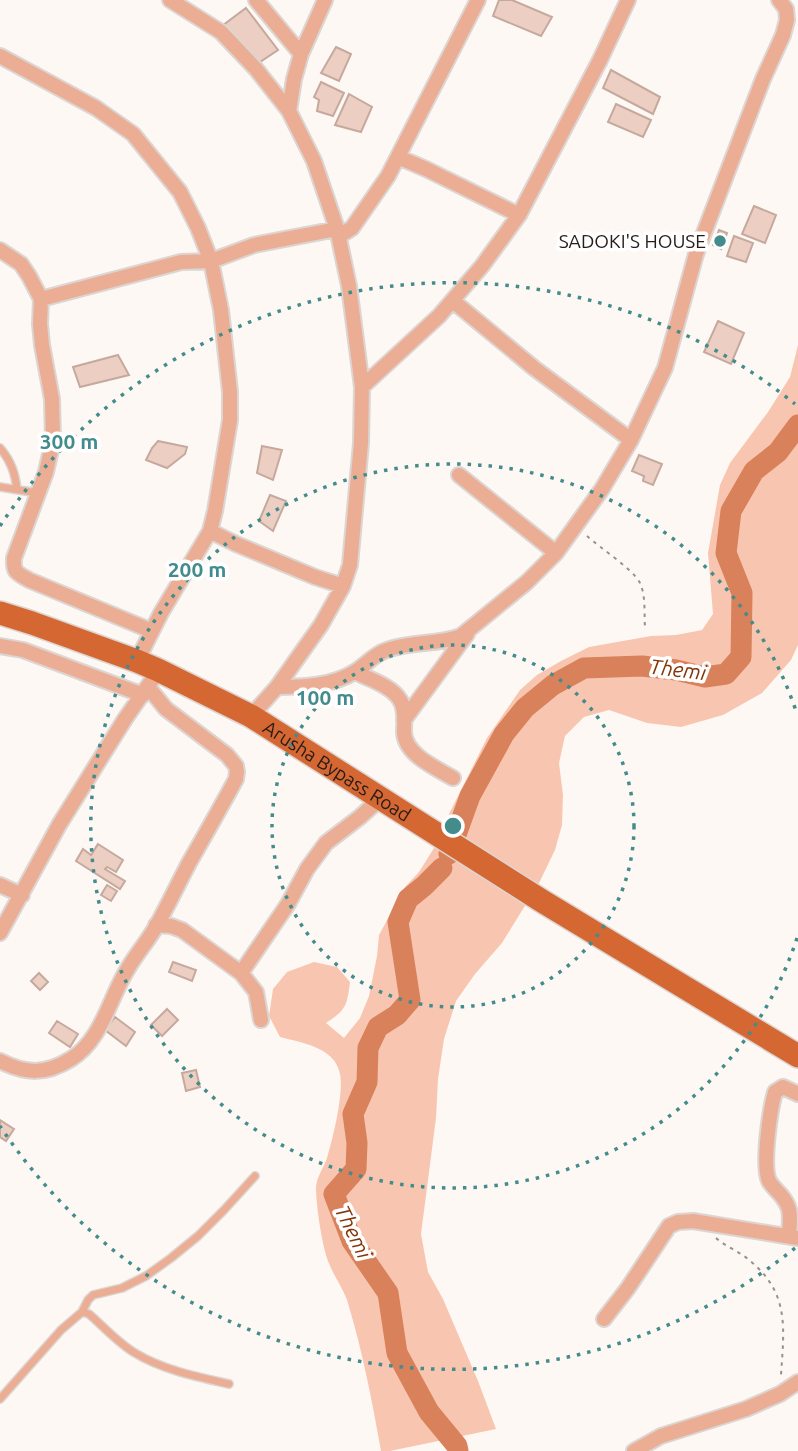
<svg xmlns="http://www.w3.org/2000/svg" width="798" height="1451" font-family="Ubuntu,sans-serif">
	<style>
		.green { fill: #f8c6b0 }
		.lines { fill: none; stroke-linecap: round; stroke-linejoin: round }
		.river { stroke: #d8815a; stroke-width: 21 }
		.building { fill: #eccfc2; stroke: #c6a99d; stroke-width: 2 }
		.service-casing { stroke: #dcd5d2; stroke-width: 10 }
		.minor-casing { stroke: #dcd5d2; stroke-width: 18 }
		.primary-casing { stroke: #dcd5d2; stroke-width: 26 }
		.path { stroke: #98908c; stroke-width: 2; stroke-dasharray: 3.5 5; stroke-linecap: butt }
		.service { stroke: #ebad93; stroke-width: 7 }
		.minor { stroke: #ebad93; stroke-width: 14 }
		.primary { stroke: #d56732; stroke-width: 23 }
		.ring { fill: none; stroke: #448c8b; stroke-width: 3.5; stroke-dasharray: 3.5 7 }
		.poi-dot { fill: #448c8b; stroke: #fff; stroke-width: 2.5 }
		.labels { text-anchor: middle; stroke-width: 7; stroke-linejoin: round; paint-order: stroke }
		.poi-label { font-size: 19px; fill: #271c18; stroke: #fff; text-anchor: end }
		.street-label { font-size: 19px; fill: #271c18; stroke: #fff }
		.water-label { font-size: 21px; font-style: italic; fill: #843507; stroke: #fff }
		.centre { fill: #448c8b; stroke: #fff; stroke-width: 3.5 }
		.ring-label { font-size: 21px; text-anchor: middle; font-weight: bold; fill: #448c8b; stroke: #fff; stroke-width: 7; stroke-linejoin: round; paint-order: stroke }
	</style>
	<rect width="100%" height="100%" fill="#fef8f5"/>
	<path class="green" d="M798 345V645L791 660 762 693 723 715 681 727 647 723 609 710 584 717 565 736 559 763 563 795 562 825 555 850 539 883 502 943 475 974 456 1001 444 1039 438 1079 436 1118 421 1234 428 1272 443 1299 478 1381 496 1429 390 1451H381C372 1400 362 1349 347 1300 342 1286 333 1275 328 1261 322 1245 316 1205 316 1188 316 1178 324 1167 327 1158 333 1138 344 1093 340 1074 335 1047 302 1043 280 1037L269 1016 273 989 287 972 314 962 337 967 350 982C347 1006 346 1010 326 1023L344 1038 360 1018 369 996 377 956 379 935 405 887 419 872 434 848 445 822 487 738 520 690 537 675 561 661 589 647 651 636 676 635 702 630 713 614 708 553 720 485 730 463 768 412 790 377Z"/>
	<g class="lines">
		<path class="river" d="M449 854 470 796 504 734 525 708 553 685 584 668 642 666 676 670 705 677 726 674 741 657 742 593 726 553 731 511 754 471 778 452 798 425
			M442 868 424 886 408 899 398 922 410 1000 397 1015 378 1027 368 1048 367 1082 353 1114 357 1143 356 1169 334 1194 352 1241 388 1293 397 1353 429 1412 457 1446 458 1451"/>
	</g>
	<path class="building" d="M499 0H512L552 17 541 36 493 16Z
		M246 8 278 50 254 66 222 26Z
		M336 47 351 54 339 81 321 73Z
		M611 70 660 97 653 114 603 88Z
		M321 82 344 93 333 116 317 111 319 100 314 97Z
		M349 94 372 107 361 132 335 125Z
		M616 104 651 120 643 137 608 122Z
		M754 206 776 215 765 243 742 234Z
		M719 230 727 233 721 249 713 245Z
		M734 236 753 243 746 262 727 256Z
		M718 321 744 333 731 364 704 352Z
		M118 355 129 375 80 387 73 367Z
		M158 441 187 447 185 454 167 468 146 460 152 448Z
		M262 446 282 450 273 480 257 473Z
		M639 455 662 464 653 485 643 481 644 476 632 471Z
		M270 495 286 501 273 531 259 521Z
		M98 844 123 860 116 872 107 867 105 869 125 881 120 889 76 861 83 849 91 855Z
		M107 885 117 891 111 901 101 895Z
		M173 962 196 970 192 981 169 972Z
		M39 973 48 982 40 990 31 981Z
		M167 1009 178 1020 162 1036 151 1025Z
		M115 1017 135 1032 126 1046 105 1030Z
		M57 1021 78 1034 70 1047 49 1033Z
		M196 1070 200 1087 186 1091 182 1073Z
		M0 1120 14 1129 6 1141 0 1137Z"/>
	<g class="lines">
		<g class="service-casing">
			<path id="service" d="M0 448C11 461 15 473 17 489
				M0 487 38 493
				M82 1312 89 1314C104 1327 118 1343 135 1353 163 1370 198 1377 229 1384
				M0 1399 61 1330 82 1312 88 1300 93 1295 122 1288 146 1276 171 1258 198 1236 224 1210 255 1176"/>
		</g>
		<g class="minor-casing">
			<path id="minor" d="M170 0 221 32 256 69 289 111 314 161 337 229 349 286 362 387 361 443 350 565 343 586 321 625 277 687 251 716
				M256 0 301 54
				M0 56 96 108 133 134 180 192 198 228 211 261 221 310 230 392V420L215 511 210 531 161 613 137 661
				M289 111 294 79 301 54 325 0
				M398 157 426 169 519 215
				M0 250 21 264 29 276 41 299 40 324 42 345 52 399 53 441 46 472 14 558C13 573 17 573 29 580L152 631
				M41 299 181 262 211 261 254 245 337 229 344 233 352 228 388 176 478 0
				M453 301 534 368 631 440
				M362 387 439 316 482 266 519 215 600 60 628 0
				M459 475 556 553
				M210 531 236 544 315 577 343 586
				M0 646 23 650 143 695
				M355 672C369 679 392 686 400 700 406 709 404 722 404 732 405 755 436 768 453 778
				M277 687C303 687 333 686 356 671 367 664 374 654 387 650 411 641 438 645 461 636L527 582 556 553 602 489 631 440 665 368 696 254 763 79 783 35 787 20 786 9 779 0
				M404 720 467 634
				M0 885 22 895
				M156 925 171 926 182 930 241 973 256 992 261 1020
				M0 933 59 825 125 719 152 680
				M241 973 288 904 307 869 326 843 360 817 381 798
				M0 1061C26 1074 45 1075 71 1059 102 1040 109 999 127 970 136 954 148 941 157 925 168 905 178 884 189 863 205 835 221 807 236 779L237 772 236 766 227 755 166 709 148 687
				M789 1236C790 1217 793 1209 780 1194 776 1190 772 1186 769 1181 762 1165 770 1110 775 1092L783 1087 798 1094
				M604 1319 628 1288 669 1226 678 1222 693 1221 798 1238
				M634 1451 661 1436 746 1409 780 1394 798 1382"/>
		</g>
		<g class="primary-casing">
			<g id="primary">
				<path id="s1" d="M0 613 32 623 137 661 158 670 251 716 542 901 798 1056"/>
			</g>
		</g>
		<path class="path" d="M587 536C600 548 633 569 640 583 646 596 644 613 645 627
			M716 1238C726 1247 739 1251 749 1260 790 1293 784 1328 781 1375"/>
		<use href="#service" class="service"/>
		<use href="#minor" class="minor"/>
		<use href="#primary" class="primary"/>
	</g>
	<g class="ring">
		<circle cx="453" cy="826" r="181"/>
		<path d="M797 938A362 362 0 1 1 797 714"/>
		<path d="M795 1248A543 543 0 0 1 0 1126M0 526A543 543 0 0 1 795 404"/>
	</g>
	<circle class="poi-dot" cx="720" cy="241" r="7"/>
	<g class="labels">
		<g class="poi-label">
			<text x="706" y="248">SADOKI'S HOUSE</text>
		</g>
		<g class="street-label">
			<text dy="7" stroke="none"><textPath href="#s1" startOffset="374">Arusha Bypass Road</textPath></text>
		</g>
		<g class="water-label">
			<text transform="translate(678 670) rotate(7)" y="7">Themi</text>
			<text transform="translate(353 1232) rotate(64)" y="7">Themi</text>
		</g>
	</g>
	<circle cx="453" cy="826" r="10" class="centre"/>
	<g class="ring-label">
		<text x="69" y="449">300 m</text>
		<text x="197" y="577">200 m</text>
		<text x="325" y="705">100 m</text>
	</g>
</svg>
